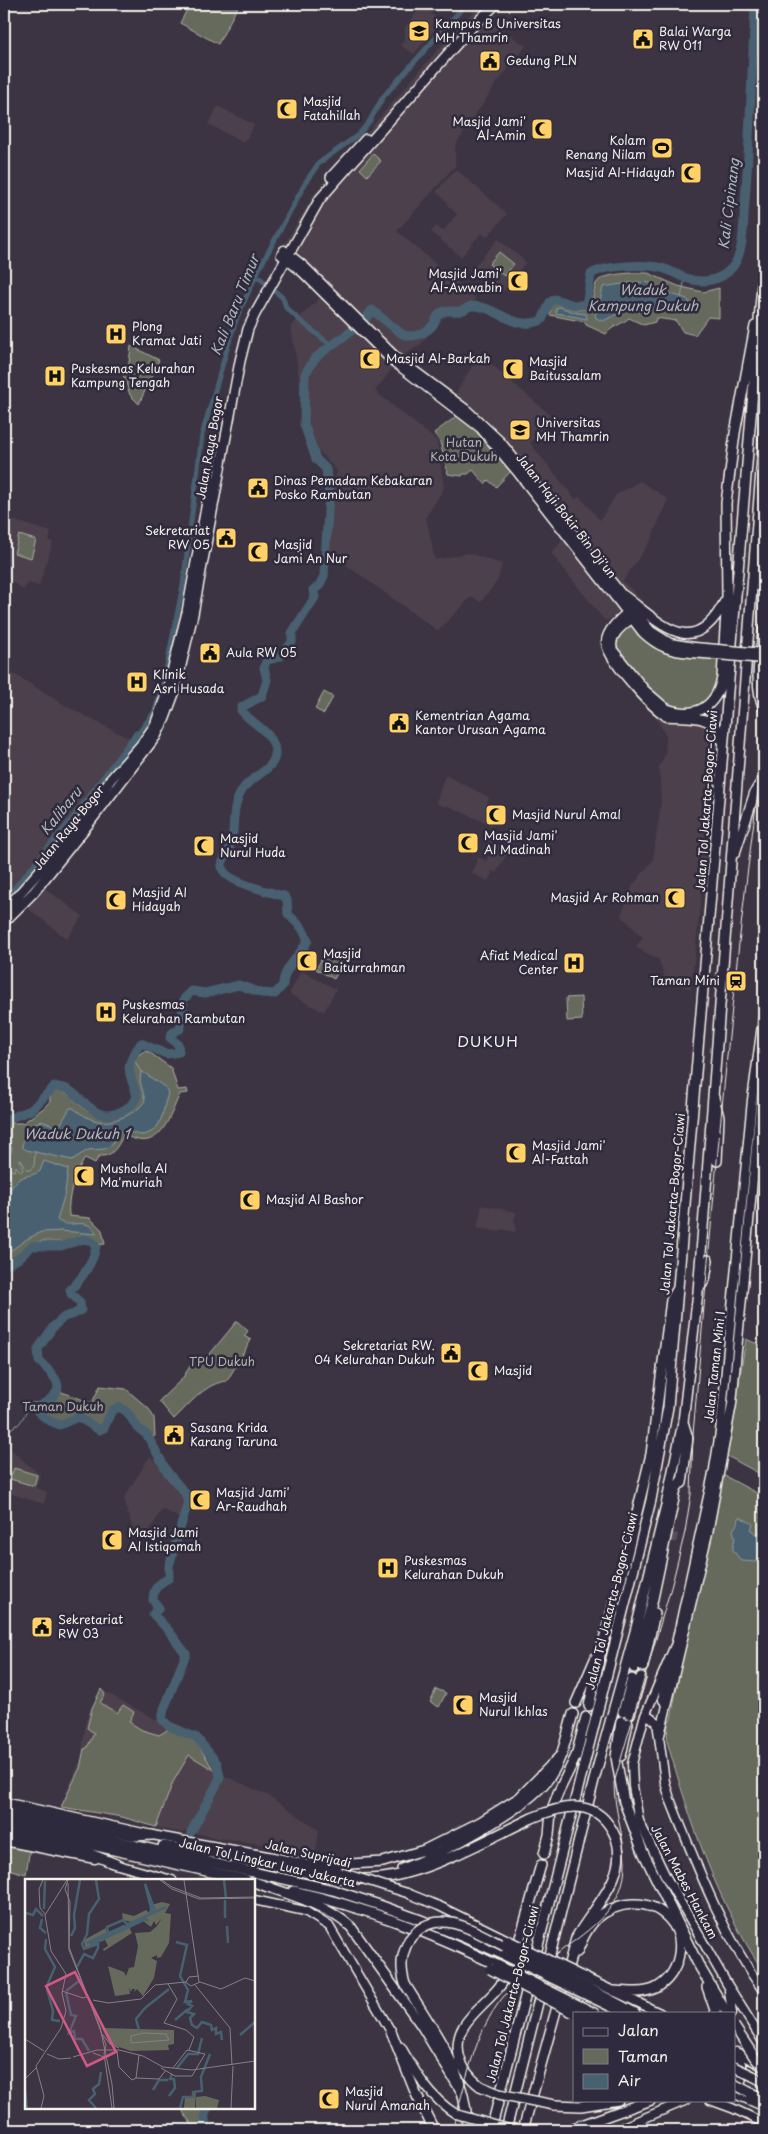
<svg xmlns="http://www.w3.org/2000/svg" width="768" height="2134" font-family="'Playpen Sans',sans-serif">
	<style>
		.built { fill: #4c414b }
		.green { fill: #666a5c; stroke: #adaea2 }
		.water { fill: #486171; stroke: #8d9ba1 }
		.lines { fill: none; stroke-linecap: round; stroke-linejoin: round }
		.stream { stroke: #8d9ba1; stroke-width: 1 }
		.canal { stroke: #486171; stroke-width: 5 }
		.river { stroke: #486171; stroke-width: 9 }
		.motorway-tunnel { stroke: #58505c; stroke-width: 9; stroke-dasharray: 9 4.5; stroke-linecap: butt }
		.primary-casing { stroke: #f4f1e8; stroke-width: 11 }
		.trunk-casing { stroke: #f4f1e8; stroke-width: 12 }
		.motorway-casing { stroke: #f4f1e8; stroke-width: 12 }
		.primary { stroke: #2f2a3d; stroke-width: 8 }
		.trunk { stroke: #2f2a3d; stroke-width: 9 }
		.motorway { stroke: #2f2a3d; stroke-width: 9 }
		.tram { stroke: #f4f1e8; stroke-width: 1 }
		.primary-bridge-casing { stroke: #f4f1e8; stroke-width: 11; stroke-linecap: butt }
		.motorway-bridge-casing { stroke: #f4f1e8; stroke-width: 12; stroke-linecap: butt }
		.primary-bridge { stroke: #2f2a3d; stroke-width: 8 }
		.motorway-bridge { stroke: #2f2a3d; stroke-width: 9 }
		.labels { text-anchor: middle; stroke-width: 5; stroke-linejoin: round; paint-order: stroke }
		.poi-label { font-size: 12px; fill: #f4f1e8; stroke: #2f2a3d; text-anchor: start }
		.park-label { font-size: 12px; fill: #b4b4a9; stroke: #2f2a3d }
		.street-label { font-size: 12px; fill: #f4f1e8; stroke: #2f2a3d }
		.water-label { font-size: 14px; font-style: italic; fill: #afb7b8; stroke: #2f2a3d }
		.quarter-label { font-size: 15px; letter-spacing: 1px; fill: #f4f1e8; stroke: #2f2a3d }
		.inset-river { fill: none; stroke: #486171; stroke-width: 2.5 }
		.inset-road { fill: none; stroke: #868085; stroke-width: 1 }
		.view { fill: #d15985; fill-opacity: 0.15; stroke: #d15985; stroke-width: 2.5 }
		.inset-edge { fill: none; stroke: #f4f1e8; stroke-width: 2.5 }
	</style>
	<rect width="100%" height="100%" fill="#3c3443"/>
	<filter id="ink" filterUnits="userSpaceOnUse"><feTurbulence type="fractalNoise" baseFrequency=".02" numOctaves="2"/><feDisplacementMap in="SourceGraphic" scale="10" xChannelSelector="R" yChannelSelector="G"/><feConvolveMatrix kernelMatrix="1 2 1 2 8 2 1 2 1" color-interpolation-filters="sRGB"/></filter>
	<g filter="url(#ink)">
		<path class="built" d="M412 4H436L431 14 441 22 414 54 400 45 405 39V27L420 8Z
			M481 4H502L488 19 526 46 496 84 455 146V166L397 231 476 298 465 310 441 319 420 345 401 357 375 391 437 441 444 488 426 517 435 560 468 553 502 564 498 580 481 602 471 597 438 631 328 552 325 523 337 471 306 437 299 378 291 326 322 296 292 266 278 255 315 193 451 34Z
			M218 106 254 125 244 143 208 124Z
			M456 169 507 214 487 237 481 233 461 257 431 232 436 226 443 231 457 214 447 205 448 203 436 192Z
			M498 239 526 262 502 293 472 269Z
			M485 359 555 419 530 443 575 499 580 497 600 520 616 495 640 481 668 499 651 540 623 581 644 603 605 621 551 553 576 526 488 421 455 395 474 363Z
			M12 520 51 532 49 541 53 542 39 586 28 583 23 590 4 575V546Z
			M4 668 68 707 124 736 140 740 32 879 83 916 67 939 26 907 4 928Z
			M654 713 709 720 719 732 691 989 666 982 659 960 635 947 643 938 621 915 633 885 653 860 661 802 659 767 665 755 666 737Z
			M445 775 489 797 487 803 502 812 496 822 493 821 491 825 446 805 445 807 436 803Z
			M489 840 503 847 502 849 508 852 496 873 493 871 488 881 472 873 478 857 486 861 490 854 483 850Z
			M301 971 336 989 324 1012 289 994Z
			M482 1205 516 1212 514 1222 516 1223 515 1232 501 1229 500 1232 477 1228Z
			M6 1445 40 1475 36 1488 47 1492 44 1504 4 1492V1452Z
			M150 1456 182 1492 186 1501 181 1519 162 1509 153 1525 142 1539 133 1531 124 1498Z
			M100 1689 198 1743 223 1775 269 1796 319 1830 316 1852 218 1838 185 1831 184 1833 158 1828V1825L61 1805 81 1759 86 1720Z"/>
		<path class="green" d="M190 4H239L218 44 180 23Z
			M373 154 381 161 367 176 360 169Z
			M499 252 514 264 504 276 489 264Z
			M648 273 678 286 703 292 719 288V318L708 317 695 335 683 332 676 321 656 318 655 322 644 325 629 318C621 325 612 326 606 334L586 325 585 322 550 315 552 306 555 303 576 310 587 309C594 301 593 293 596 284 601 272 637 273 648 273Z
			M131 346 159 360 139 404 130 395 123 374 129 363Z
			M457 416 472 427 512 470 496 487 488 480 485 484 473 470 468 474H463L462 476 448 474 440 442 434 433Z
			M19 535 36 540 31 558 14 553Z
			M632 618 651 640 724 656 722 678 702 709H667L613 650 612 640Z
			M324 692 333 697 324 714 315 709Z
			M325 953 343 962 334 979 316 969Z
			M581 997 582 1020 567 1021 566 998Z
			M144 1051 149 1052 171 1068 178 1090 187 1089 188 1093 180 1094C172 1110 166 1135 148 1140 140 1142 131 1138 124 1135 117 1146 114 1157 99 1156L95 1163 85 1158C75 1175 67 1196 69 1216L90 1218 102 1230 105 1244 97 1245 95 1240 87 1236 65 1242 43 1241 34 1243 12 1259 4 1260V1187L9 1176 12 1148 4 1138V1125L11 1123H23L45 1107 50 1101V1093C74 1079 81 1132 124 1112 131 1109 137 1104 140 1096L131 1066 136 1057Z
			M237 1321 248 1331 244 1336 251 1340 227 1381C205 1383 190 1404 174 1419L159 1401 182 1379 194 1360 209 1355Z
			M746 1339 764 1347V1473L762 1475 727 1456Z
			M100 1386 126 1389 149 1409 154 1418 155 1436 151 1438 136 1423 131 1414 120 1406 111 1409 101 1427H98C75 1418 85 1411 59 1423L39 1412 40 1406 51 1401 59 1391 92 1403Z
			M14 1468 37 1475 34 1486 10 1479Z
			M721 1474 764 1497V1972C717 1903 690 1821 667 1741L668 1723 671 1719 683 1653Z
			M101 1689 105 1694 100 1703 117 1713 123 1705 134 1712 129 1722 142 1730 159 1735 169 1729 196 1742 214 1770 189 1755 173 1782 156 1827 122 1817 61 1807 80 1768 84 1749 87 1748 94 1733 87 1728 92 1708Z
			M436 1689 446 1693 439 1707 430 1702Z
			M4 1843 30 1848 26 1874 4 1868Z
			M177 2108H205L201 2119 202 2130H194C192 2123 185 2117 182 2109Z"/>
		<path class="water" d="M660 138 672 150 664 159 651 147Z
			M635 282 650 283 665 292 687 299 690 303 689 308C676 315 660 304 646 313L627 309 603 321 596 318 595 315 599 306 603 287Z
			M560 307 576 313 586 314 587 319 556 313V308Z
			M141 1072H143L166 1088 168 1094C162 1109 164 1132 142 1135 135 1135 129 1131 122 1130L111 1145 105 1149 88 1150 72 1160 26 1150 22 1147C23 1137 33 1118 44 1122 50 1123 53 1127 59 1127L70 1108H73C93 1123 104 1126 128 1115 135 1111 142 1107 145 1100L140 1081Z
			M44 1161 68 1169 65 1193 57 1220C71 1231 86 1214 97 1234L61 1231 41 1232 27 1239 13 1249 4 1252C4 1229 0 1195 18 1180 24 1175 34 1176 40 1171Z
			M740 1517 753 1524 751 1530 756 1534 764 1531V1559L755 1562 741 1561 733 1550V1546L735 1538 733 1530 737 1524 738 1518Z"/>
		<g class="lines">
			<path class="stream" d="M681 297 685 279
				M132 1056 141 1072
				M7 1169 14 1171 16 1166 21 1172 23 1170 19 1160H21L27 1170H30L34 1166 35 1152
				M4 1432 19 1424 32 1403 46 1402"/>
			<path class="canal" d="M256 275 283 298 286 308 303 323 332 346
				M137 735 155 711 163 685 183 585 202 435 229 342 237 317 259 269 307 180 319 163 358 135 369 122 383 97 466 4"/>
			<path class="river" d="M366 318 372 310 402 334C413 339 425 334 433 325 436 321 436 315 442 312 447 310 455 312 461 311 465 310 467 307 471 306 496 304 513 333 542 320L550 302 555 299 574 305H584L587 300 591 274C606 265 648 263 665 269 678 274 687 281 701 281 714 281 726 276 734 265 745 248 743 221 745 202 750 136 752 70 755 4
				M4 901 16 889 72 822 137 735
				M4 1123 10 1118 31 1110 54 1087C59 1087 65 1087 69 1090 88 1103 98 1125 124 1110 130 1106 135 1103 137 1096 128 1069 124 1067 141 1043L166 1054 179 1052 178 1044 170 1038 172 1033 180 1029 184 999 192 991 205 993 239 985 261 993 275 994 283 985C283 968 301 955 308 940L302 928 288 914 287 900 284 896C272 892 220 882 222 865 223 858 229 851 231 844 236 825 230 808 243 789 250 777 276 769 275 753 275 732 252 725 241 710L242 707 262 696 267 680 264 668 266 661 281 656 292 642V633L315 597 313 590 319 586 324 576 329 495 326 469 316 459 304 424 305 374 315 358 354 329
				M4 1141C9 1152 8 1165 4 1176
				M4 1266 18 1259 32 1246H61L84 1239 91 1241 96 1247C93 1262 82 1279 70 1290L71 1294 80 1302 81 1310 74 1314 64 1317 53 1327 38 1349 39 1361C59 1380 69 1390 39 1406L38 1412 48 1420 60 1425 78 1417 99 1430 104 1428 112 1410 120 1407 128 1413 137 1427 147 1435 168 1473 185 1493 188 1502 169 1566V1578C159 1583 153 1588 153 1600L159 1608 153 1614 169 1631 186 1654 164 1709 162 1719 169 1726 197 1738 217 1763 220 1776 218 1782 191 1832
				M205 2130V2114L208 2108"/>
			<path class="motorway-tunnel" d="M672 1542 674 1530"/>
			<g class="primary-casing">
				<path id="primary" d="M284 250 304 266 396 357 467 410 501 442 651 631 670 643 694 647
					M281 255 303 273 391 360 480 428 518 473 643 633C658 647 671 652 692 653
					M631 609C622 617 606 629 606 642 605 657 652 709 666 716
					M634 617C624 625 608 635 613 650L645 690 667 709
					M764 1010 752 1100 720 1432 714 1469 676 1643 644 1718 632 1764 633 1786 639 1821 666 1877 727 1984 764 2043
					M666 1703 663 1700V1694L673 1655
					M649 1716 657 1722 665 1782 670 1799C697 1866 722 1933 764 1992
					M660 1735 708 1533 732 1404 764 1062
					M4 1802 152 1835 273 1857 340 1872
					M4 1841 95 1859
					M111 1863 172 1880
					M407 1893 439 1906 506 1939
					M254 1900 305 1911 329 1926 393 2035
					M590 1980 660 2013
					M729 1991 732 2013
					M401 2047C416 2073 430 2098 456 2114
					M736 2052 759 2064
					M734 2056C747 2065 744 2079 736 2090
					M710 2100 732 2108 764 2123
					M616 2130 687 2100"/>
			</g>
			<g class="trunk-casing">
				<path id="trunk" d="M331 177 366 139
					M4 911 59 849 91 810 110 780 141 745 155 725 166 695 187 612 211 480
					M4 922 34 892 90 822 156 736 165 718 175 691 193 614 240 361 248 329 255 314 320 199 469 30 496 4"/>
			</g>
			<g class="motorway-casing">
				<path id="motorway" d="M623 595C660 622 693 663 725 601
					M764 628C760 655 753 683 764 709
					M667 709C696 719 716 707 722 678L727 596 726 503 735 433 755 326
					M666 716C689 718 715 713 722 740
					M735 853 755 792 764 777
					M713 1094 719 1117 717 1161
					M700 1287 705 1280 708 1260
					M682 1483 688 1438 683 1422
					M643 1667 655 1613
					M634 1668 652 1603 676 1489 683 1478
					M576 1703 596 1657
					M589 1706 602 1646 621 1579 651 1454 671 1300 678 1288
					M623 1712 632 1679
					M630 1714 641 1677
					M621 1721 616 1757 624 1802 643 1852 698 1964 727 2013
					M621 1756 628 1723
					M4 1807 135 1836 152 1835
					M4 1816 333 1890C392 1908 448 1929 504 1955
					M4 1825 246 1880
					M4 1834 83 1851 116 1864
					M163 1846C191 1851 219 1853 246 1859 298 1870 350 1888 403 1874 448 1862 490 1838 532 1818
					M544 1854 549 1835 551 1812 558 1793 576 1756 586 1717
					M318 1866 383 1862 424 1850 480 1822 520 1797 562 1754
					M402 1869C440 1854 529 1809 551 1775 563 1757 567 1734 573 1714
					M254 1882C287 1894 324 1903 351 1927L421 2025 463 2094
					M293 1891C368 1908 428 1932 497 1965
					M409 1940C401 1955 400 1967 405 1984 433 2030 468 2074 467 2130
					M577 1952C582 1940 587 1928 596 1919 617 1901 649 1897 669 1919 688 1939 680 1975 656 1988 643 1994 627 1992 614 1991
					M707 1987 716 2013
					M588 1988 635 2013
					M587 1995 618 2010
					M582 2007 594 2013
					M391 2031 416 2094 434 2130
					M753 2076 764 2082
					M480 2086C470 2078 461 2068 459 2055 451 2017 496 2003 508 1972 522 1938 530 1901 541 1865
					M749 2092 764 2099
					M734 2093 764 2106
					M554 2105 581 2106 618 2100
					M491 2130 631 1580 651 1500 668 1407 764 261
					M506 2130 594 1780 636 1628 666 1505 683 1422 698 1292 764 432
					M523 2130 576 1938C593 1907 629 1876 616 1838
					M568 2130 651 2100"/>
			</g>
			<use href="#primary" class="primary"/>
			<use href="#trunk" class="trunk"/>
			<use href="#motorway" class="motorway"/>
			<path class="tram" d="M452 2130C466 2085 473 2033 504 1996 522 1981 540 1967 558 1953 590 1929 626 1907 625 1862 624 1835 614 1810 614 1783L672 1584 685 1532 691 1494 693 1434C713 1205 731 976 764 748"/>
			<g class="primary-bridge-casing">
				<path id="primary-bridge" d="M694 647 764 653
					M692 653 764 659
					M340 1872 407 1893
					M506 1939 590 1980
					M456 2114 512 2130"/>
			</g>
			<g class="motorway-bridge-casing">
				<path id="motorway-bridge" d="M532 1818C565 1804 599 1797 616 1838
					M409 1940C417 1929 428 1922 442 1922 463 1922 487 1938 506 1947 533 1960 561 1974 588 1988
					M504 1955 587 1995
					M497 1965 582 2007
					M490 1969 574 2013
					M734 2026 755 2058 764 2068
					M734 2067 753 2076
					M734 2084 749 2092
					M480 2086 499 2094 554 2105"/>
			</g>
			<use href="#primary-bridge" class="primary-bridge"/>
			<use href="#motorway-bridge" class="motorway-bridge"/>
		</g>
	</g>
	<defs>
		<g id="university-square" transform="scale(1.125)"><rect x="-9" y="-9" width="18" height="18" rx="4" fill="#ffd166" stroke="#2f2a3d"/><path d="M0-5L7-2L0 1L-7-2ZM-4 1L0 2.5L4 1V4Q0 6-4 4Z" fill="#111"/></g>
		<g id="civic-square" transform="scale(1.125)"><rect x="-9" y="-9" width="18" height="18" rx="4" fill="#ffd166" stroke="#2f2a3d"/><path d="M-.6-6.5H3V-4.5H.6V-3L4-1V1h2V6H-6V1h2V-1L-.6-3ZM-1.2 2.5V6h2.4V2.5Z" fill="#111"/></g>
		<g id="mosque-square" transform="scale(1.125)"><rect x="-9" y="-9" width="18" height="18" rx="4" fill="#ffd166" stroke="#2f2a3d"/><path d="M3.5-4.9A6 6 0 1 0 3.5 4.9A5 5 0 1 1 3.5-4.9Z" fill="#111"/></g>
		<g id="stadium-square" transform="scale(1.125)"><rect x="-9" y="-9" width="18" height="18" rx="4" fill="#ffd166" stroke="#2f2a3d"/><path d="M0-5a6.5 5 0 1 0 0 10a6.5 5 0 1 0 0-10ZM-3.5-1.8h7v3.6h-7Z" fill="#111"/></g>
		<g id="hospital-square" transform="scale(1.125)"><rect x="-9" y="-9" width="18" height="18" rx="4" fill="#ffd166" stroke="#2f2a3d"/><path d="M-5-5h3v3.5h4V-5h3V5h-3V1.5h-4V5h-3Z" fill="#111"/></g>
		<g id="station-square" transform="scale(1.125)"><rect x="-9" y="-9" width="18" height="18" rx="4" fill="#ffd166" stroke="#2f2a3d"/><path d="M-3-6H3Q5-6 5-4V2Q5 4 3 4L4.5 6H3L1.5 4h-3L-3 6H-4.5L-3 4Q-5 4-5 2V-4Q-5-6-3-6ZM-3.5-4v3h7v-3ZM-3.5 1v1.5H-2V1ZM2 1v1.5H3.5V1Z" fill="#111"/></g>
	</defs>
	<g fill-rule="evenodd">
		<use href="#university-square" x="419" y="31"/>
		<use href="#civic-square" x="643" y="39"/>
		<use href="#civic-square" x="490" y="61"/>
		<use href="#mosque-square" x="287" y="109"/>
		<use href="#mosque-square" x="542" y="129"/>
		<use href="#stadium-square" x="662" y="148"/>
		<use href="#mosque-square" x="691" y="173"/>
		<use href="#mosque-square" x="518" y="281"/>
		<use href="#hospital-square" x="116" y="334"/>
		<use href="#mosque-square" x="370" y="359"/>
		<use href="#mosque-square" x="513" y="369"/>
		<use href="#hospital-square" x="55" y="376"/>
		<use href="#university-square" x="520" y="430"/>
		<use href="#civic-square" x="258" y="488"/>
		<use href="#civic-square" x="226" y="538"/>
		<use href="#mosque-square" x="258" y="552"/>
		<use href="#civic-square" x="210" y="653"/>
		<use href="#hospital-square" x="137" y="682"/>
		<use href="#civic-square" x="399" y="723"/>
		<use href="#mosque-square" x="496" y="815"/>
		<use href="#mosque-square" x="468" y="843"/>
		<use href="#mosque-square" x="204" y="846"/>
		<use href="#mosque-square" x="675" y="898"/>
		<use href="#mosque-square" x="116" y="900"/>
		<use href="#mosque-square" x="307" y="961"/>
		<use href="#hospital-square" x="574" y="963"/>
		<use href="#station-square" x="736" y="981"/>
		<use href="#hospital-square" x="106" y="1012"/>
		<use href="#mosque-square" x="516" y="1153"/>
		<use href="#mosque-square" x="84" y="1176"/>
		<use href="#mosque-square" x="250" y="1200"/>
		<use href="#civic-square" x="451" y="1353"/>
		<use href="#mosque-square" x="478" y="1371"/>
		<use href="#civic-square" x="174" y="1435"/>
		<use href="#mosque-square" x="200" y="1500"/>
		<use href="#mosque-square" x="112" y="1540"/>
		<use href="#hospital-square" x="388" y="1568"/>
		<use href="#civic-square" x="42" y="1627"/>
		<use href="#mosque-square" x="463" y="1705"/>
		<use href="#mosque-square" x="329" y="2099"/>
	</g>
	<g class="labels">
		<g class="poi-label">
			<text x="435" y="28">Kampus B Universitas<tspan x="435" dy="14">MH Thamrin</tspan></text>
			<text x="659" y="36">Balai Warga<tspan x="659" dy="14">RW 011</tspan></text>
			<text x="506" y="65">Gedung PLN</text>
			<text x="303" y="106">Masjid<tspan x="303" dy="14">Fatahillah</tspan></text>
			<text x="526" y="126" text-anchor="end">Masjid Jami'<tspan x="526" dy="14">Al-Amin</tspan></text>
			<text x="646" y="145" text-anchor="end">Kolam<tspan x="646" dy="14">Renang Nilam</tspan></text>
			<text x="675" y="177" text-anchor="end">Masjid Al-Hidayah</text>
			<text x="502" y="278" text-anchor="end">Masjid Jami'<tspan x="502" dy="14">Al-Awwabin</tspan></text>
			<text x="132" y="331">Plong<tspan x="132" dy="14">Kramat Jati</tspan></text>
			<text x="386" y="363">Masjid Al-Barkah</text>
			<text x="529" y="366">Masjid<tspan x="529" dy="14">Baitussalam</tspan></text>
			<text x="71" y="373">Puskesmas Kelurahan<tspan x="71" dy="14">Kampung Tengah</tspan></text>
			<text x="536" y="427">Universitas<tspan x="536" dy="14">MH Thamrin</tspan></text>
			<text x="274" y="485">Dinas Pemadam Kebakaran<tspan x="274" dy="14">Posko Rambutan</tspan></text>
			<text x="210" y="535" text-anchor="end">Sekretariat<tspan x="210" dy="14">RW 05</tspan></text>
			<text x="274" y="549">Masjid<tspan x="274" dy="14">Jami An Nur</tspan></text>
			<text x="226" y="657">Aula RW 05</text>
			<text x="153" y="679">Klinik<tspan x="153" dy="14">Asri Husada</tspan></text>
			<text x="415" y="720">Kementrian Agama<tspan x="415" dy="14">Kantor Urusan Agama</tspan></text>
			<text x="512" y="819">Masjid Nurul Amal</text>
			<text x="484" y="840">Masjid Jami'<tspan x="484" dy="14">Al Madinah</tspan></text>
			<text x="220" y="843">Masjid<tspan x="220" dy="14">Nurul Huda</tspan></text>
			<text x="132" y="897">Masjid Al<tspan x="132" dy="14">Hidayah</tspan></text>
			<text x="659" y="902" text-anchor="end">Masjid Ar Rohman</text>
			<text x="323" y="958">Masjid<tspan x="323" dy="14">Baiturrahman</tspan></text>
			<text x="558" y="960" text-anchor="end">Afiat Medical<tspan x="558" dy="14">Center</tspan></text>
			<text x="720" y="985" text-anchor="end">Taman Mini</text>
			<text x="122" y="1009">Puskesmas<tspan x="122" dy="14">Kelurahan Rambutan</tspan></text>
			<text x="532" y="1150">Masjid Jami'<tspan x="532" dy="14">Al-Fattah</tspan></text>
			<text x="100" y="1173">Musholla Al<tspan x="100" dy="14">Ma'muriah</tspan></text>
			<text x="266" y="1204">Masjid Al Bashor</text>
			<text x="435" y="1350" text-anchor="end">Sekretariat RW.<tspan x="435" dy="14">04 Kelurahan Dukuh</tspan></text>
			<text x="494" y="1375">Masjid</text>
			<text x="190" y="1432">Sasana Krida<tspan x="190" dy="14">Karang Taruna</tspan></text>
			<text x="216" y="1497">Masjid Jami'<tspan x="216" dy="14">Ar-Raudhah</tspan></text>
			<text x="128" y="1537">Masjid Jami<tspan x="128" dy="14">Al Istiqomah</tspan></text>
			<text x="404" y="1565">Puskesmas<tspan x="404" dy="14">Kelurahan Dukuh</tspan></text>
			<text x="58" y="1624">Sekretariat<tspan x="58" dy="14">RW 03</tspan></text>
			<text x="479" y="1702">Masjid<tspan x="479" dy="14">Nurul Ikhlas</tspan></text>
			<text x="345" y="2096">Masjid<tspan x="345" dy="14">Nurul Amanah</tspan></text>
		</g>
		<g class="park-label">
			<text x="464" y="447">Hutan<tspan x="464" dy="14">Kota Dukuh</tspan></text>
			<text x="222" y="1366">TPU Dukuh</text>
			<text x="63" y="1411">Taman Dukuh</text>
		</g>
		<g class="street-label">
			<text transform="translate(210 448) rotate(-80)" y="4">Jalan Raya Bogor</text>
			<text transform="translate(566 516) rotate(52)" y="4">Jalan Haji Bokir Bin Dji'un</text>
			<text transform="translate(707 801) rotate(-86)" y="4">Jalan Tol Jakarta–Bogor–Ciawi</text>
			<text transform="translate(69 828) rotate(-51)" y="4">Jalan Raya Bogor</text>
			<text transform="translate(673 1204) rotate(-85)" y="4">Jalan Tol Jakarta–Bogor–Ciawi</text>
			<text transform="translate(715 1367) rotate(-84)" y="4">Jalan Taman Mini I</text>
			<text transform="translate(612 1601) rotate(-76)" y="4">Jalan Tol Jakarta–Bogor–Ciawi</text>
			<text transform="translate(308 1854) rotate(13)" y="4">Jalan Suprijadi</text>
			<text transform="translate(267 1863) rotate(13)" y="4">Jalan Tol Lingkar Luar Jakarta</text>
			<text transform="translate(684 1882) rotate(62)" y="4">Jalan Mabes Hankam</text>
			<text transform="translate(513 1994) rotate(-76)" y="4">Jalan Tol Jakarta–Bogor–Ciawi</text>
		</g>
		<g class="water-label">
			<text transform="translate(729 204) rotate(-83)" y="5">Kali Cipinang</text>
			<text x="643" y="295">Waduk<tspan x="643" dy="16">Kampung Dukuh</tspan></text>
			<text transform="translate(235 305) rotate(-68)" y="5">Kali Baru Timur</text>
			<text transform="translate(61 811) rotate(-51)" y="5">Kalibaru</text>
			<text x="77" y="1139">Waduk Dukuh 1</text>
		</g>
		<g class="quarter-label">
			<text x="488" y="1047">DUKUH</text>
		</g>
	</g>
	<g transform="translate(25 1879)">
		<rect width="230" height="230" fill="#3c3443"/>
		<path d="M137 23 145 25 140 34 146 35 144 64 136 78 132 79V76L126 79 132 82 129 99 118 117 112 110 109 113 110 110H107L106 113 104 109 105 115 90 117 83 87 99 93 101 97 104 89 109 88 113 67 110 54 125 53 132 47 137 39 131 46 129 42 126 48 118 42 107 47 105 50 107 54 79 72 78 70 83 67 80 61 60 69 59 61 81 49 82 54 63 65 128 34 106 43 98 41 97 34 109 37 121 31 124 34 126 26ZM77 149 149 151V165L143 166 144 171 106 172 85 165ZM171 210 170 229H159L160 218H168ZM180 217 194 221 192 229H171V218Z" fill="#666a5c"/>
		<path class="inset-river" d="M199 1 201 19M200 21V39M19 30 20 2M127 33 120 5 130 32M1 34 8 36 11 30 18 37M17 40 15 49 21 54M202 47 203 64M83 53 82 48 98 41 103 46M46 57 50 49 49 36 55 1M21 60 20 70 30 88 21 109M65 63 67 65 121 40 123 42M151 63 162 66 155 97 163 111 160 123 167 122 163 125 167 127 162 133 169 135 165 139 167 146 172 149 177 143 186 146 187 151 191 149V155L196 153 197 161M62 64 141 28M52 88 59 75 68 79 73 69V65L59 70 57 65 62 55 64 35 74 20 71 1M22 110 28 132 27 141 35 142M41 112 54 102M41 113 46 136 51 137 44 154 49 152 50 160H57L64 172M120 129 144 110M150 141 163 130M114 151 111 140 120 129M215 156 230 143M152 189 163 175H173L177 159M0 211 2 229M128 211 134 201H143M144 217 150 209 149 200H145L147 195M71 229 64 221 70 215 68 210 74 205 76 193M155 229 158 218H168V213L177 212 176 198 185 175"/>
		<path class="inset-road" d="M18 1 14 10 15 29 21 36M43 1 40 10 45 23 44 68 81 166 79 175 87 229M135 1 147 10 174 20 230 19M137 1 147 8 176 19 230 18M159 1 174 103M43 4 44 71 75 148 87 205 89 229M160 103 166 107 175 103 196 110 220 99 230 102M143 105 152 120 139 144 161 151 169 158 164 171M170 106 205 149 207 186M37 112 58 119 64 117M68 121 83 124 116 120 130 106 161 103 164 98 174 97M118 154 141 155 144 161 106 164V157ZM78 156 85 165 94 169M0 160 19 172M92 172 94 188 107 201 111 199M68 174 79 178 91 172M22 175 34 180 46 179M48 178 72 171H94L118 177 138 188 167 191 230 182M136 189 150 197H167L180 175 162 171 148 189M111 199 134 200 141 191M111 199 114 176M0 200 11 189M16 229 19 217 11 187 36 149 41 132 37 114 41 95 26 72 20 36 42 1M206 229 208 187"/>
		<path class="view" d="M50 93 91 173 62 187 21 107Z"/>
		<rect width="230" height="230" class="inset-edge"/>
	</g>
	<rect width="768" height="2134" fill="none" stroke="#2f2a3d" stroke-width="20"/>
	<rect x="10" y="10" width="748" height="2114" fill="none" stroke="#f4f1e8" stroke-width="2" filter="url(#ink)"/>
	<rect x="573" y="2012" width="162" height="90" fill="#2f2a3d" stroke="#7e7a81"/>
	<rect x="583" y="2028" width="25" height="8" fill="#2f2a3d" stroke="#7e7a81"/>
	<text x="618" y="2036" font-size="15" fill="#f4f1e8">Jalan</text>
	<rect x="583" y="2049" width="25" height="15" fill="#666a5c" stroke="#7e7a81"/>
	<text x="618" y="2062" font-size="15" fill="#f4f1e8">Taman</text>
	<rect x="583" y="2074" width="25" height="15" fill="#486171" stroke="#7e7a81"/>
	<text x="618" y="2086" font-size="15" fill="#f4f1e8">Air</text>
</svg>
